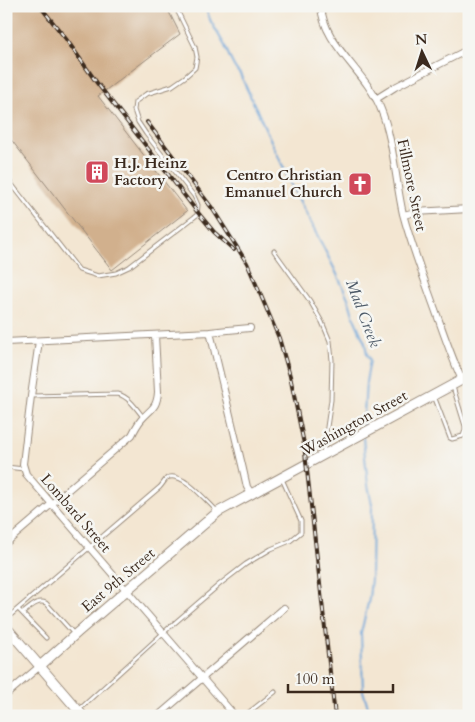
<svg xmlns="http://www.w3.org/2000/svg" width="475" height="722" font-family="Cardo,serif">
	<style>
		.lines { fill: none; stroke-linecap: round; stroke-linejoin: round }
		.stream { stroke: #67a1d6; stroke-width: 2 }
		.building { fill: #d1b08d }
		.service-casing { stroke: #978878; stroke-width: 5 }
		.minor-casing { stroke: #978878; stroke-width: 8 }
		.secondary-casing { stroke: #978878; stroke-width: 11 }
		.service { stroke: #fff; stroke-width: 3 }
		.minor { stroke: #fff; stroke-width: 6 }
		.secondary { stroke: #fff; stroke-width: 9 }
		.rail-casing { stroke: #3b2a1e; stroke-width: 4 }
		.rail { stroke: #f6f6f2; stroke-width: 2; stroke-dasharray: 5.5; stroke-linecap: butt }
		.labels { text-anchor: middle; stroke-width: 5; stroke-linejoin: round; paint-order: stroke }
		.poi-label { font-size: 15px; font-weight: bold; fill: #3b2a1e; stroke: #f6f6f2; text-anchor: start }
		.street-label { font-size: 15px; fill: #3b2a1e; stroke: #f6f6f2 }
		.water-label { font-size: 16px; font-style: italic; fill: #4d5a68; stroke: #f6f6f2 }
	</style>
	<rect width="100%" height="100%" fill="#f6f6f2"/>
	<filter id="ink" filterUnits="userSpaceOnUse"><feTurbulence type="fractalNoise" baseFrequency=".02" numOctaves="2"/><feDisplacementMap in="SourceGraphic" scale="10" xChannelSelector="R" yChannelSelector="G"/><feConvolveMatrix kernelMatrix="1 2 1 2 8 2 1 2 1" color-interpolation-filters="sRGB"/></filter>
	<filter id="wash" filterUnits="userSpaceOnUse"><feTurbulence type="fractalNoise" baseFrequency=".0096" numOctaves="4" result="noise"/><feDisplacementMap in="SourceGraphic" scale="20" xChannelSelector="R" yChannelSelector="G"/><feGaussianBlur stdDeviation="1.12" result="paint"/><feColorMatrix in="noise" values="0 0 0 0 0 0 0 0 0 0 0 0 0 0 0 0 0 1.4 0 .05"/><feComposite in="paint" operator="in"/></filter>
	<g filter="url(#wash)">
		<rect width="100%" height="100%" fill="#f3e6d2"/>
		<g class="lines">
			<path class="stream" d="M205 6C208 12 209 20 213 25 217 32 221 39 225 46 229 55 232 67 240 74L292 186 334 268 348 298 354 318 365 343 367 355 370 360 366 382 363 430
				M363 438 368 485 372 505 371 579 369 599 361 633 363 691 371 716"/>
		</g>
		<g id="blocks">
			<path class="building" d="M6 6H166L180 34 98 96 187 211 112 270 6 133Z"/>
		</g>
	</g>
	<g filter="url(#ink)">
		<use href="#blocks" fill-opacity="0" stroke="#978878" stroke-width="1"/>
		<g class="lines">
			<g class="service-casing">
				<path id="service" d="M6 177 79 270 98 276 116 273 129 267 197 215 198 205 194 196 146 134 138 122 134 110 135 102 146 94 172 86 185 77 195 68 197 57 195 47 175 6
					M274 251 310 301 322 322 330 341 332 360 331 400 323 454
					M32 396 118 394C129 397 136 408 143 417
					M434 396 450 438 452 439 463 436 465 430V426L453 387
					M6 467 24 469
					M18 609 46 638
					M23 613C30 608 37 599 46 603L74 634
					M6 619 160 487C162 485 165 480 167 478 182 470 208 503 218 512
					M72 716 163 633 220 584 246 564 271 549 290 541 301 532V521L282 479
					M244 716 275 692"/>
			</g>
			<g class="minor-casing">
				<path id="minor" d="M321 6C323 44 365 71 380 107 394 140 395 179 403 214 411 244 422 273 432 301 442 328 450 354 462 380
					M376 99 395 87 469 49
					M404 215 415 212 469 209
					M210 332 242 465 247 487 252 494
					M39 341 31 396 23 464 26 474 235 716
					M6 342 210 332 228 330 250 328
					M6 543 132 435C135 429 137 425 141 420 150 409 157 409 158 392L155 335
					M6 695 40 666
					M158 716 284 608"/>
			</g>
			<g class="secondary-casing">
				<path id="secondary" d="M6 627 83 716
					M40 666 78 632 218 512 469 376"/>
			</g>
			<use href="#service" class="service"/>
			<use href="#minor" class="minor"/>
			<use href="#secondary" class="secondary"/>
			<g class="rail-casing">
				<path id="rail" d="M40 6 66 39 97 83 195 209 214 232 234 250
					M147 122 212 208 247 263 279 338 290 376 304 444 335 716"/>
			</g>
			<use href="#rail" class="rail"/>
		</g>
	</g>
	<defs>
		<g id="building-square" transform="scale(1.25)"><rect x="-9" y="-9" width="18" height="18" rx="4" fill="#d1495b" stroke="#f6f6f2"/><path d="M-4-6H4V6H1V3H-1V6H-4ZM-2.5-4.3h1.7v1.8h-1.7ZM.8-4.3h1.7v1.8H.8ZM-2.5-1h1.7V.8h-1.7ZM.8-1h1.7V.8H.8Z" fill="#fff"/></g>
		<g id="church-square" transform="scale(1.25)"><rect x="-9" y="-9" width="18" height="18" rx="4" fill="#d1495b" stroke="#f6f6f2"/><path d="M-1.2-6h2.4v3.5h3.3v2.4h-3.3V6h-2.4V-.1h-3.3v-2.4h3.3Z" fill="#fff"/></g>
	</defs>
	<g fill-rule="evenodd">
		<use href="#building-square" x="97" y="172"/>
		<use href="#church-square" x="360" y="184"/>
	</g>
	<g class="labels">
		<g class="poi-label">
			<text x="114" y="168">H.J. Heinz<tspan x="114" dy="17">Factory</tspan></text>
			<text x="342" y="180" text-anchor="end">Centro Christian<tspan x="342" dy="17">Emanuel Church</tspan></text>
		</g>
		<g class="street-label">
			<text transform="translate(412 185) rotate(78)" y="5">Fillmore Street</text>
			<text transform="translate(354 423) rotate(-29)" y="5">Washington Street</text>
			<text transform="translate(76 513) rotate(49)" y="5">Lombard Street</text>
			<text transform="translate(118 580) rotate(-40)" y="5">East 9th Street</text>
		</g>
		<g class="water-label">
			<text transform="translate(364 313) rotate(69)" y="6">Mad Creek</text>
		</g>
	</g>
	<rect width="475" height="722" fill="none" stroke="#f6f6f2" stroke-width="25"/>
	<g transform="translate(422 52) rotate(356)" stroke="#f6f6f2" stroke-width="4" paint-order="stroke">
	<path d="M0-4L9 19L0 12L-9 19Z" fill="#3b2a1e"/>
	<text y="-8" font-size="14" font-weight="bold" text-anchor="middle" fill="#3b2a1e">N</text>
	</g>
	<path d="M288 684v8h105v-8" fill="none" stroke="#3b2a1e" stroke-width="2.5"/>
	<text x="295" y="684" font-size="15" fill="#3b2a1e" stroke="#f6f6f2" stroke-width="4" paint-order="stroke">100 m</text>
</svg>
